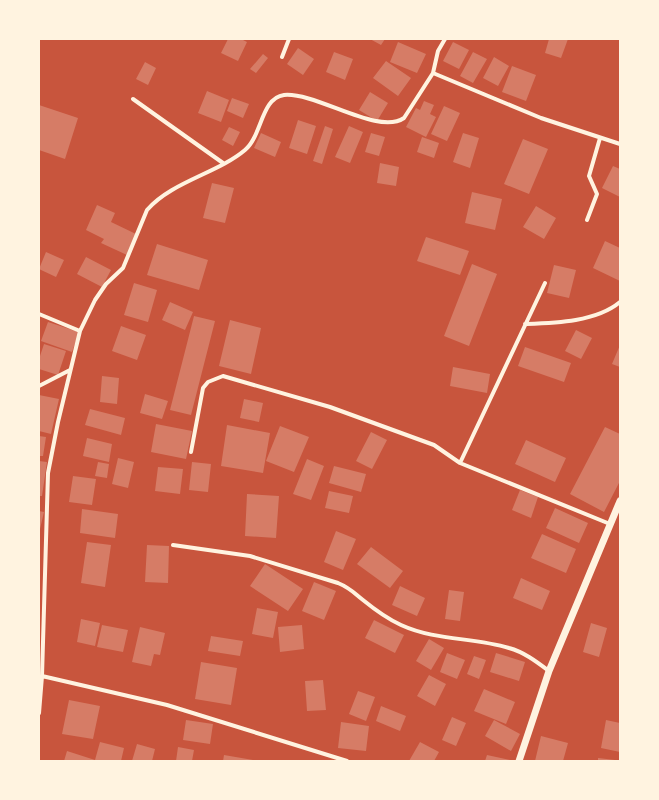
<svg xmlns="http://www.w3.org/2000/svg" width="659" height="800" font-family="'PT Sans',sans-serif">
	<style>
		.building { fill: #d67c66 }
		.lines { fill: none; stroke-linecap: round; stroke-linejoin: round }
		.minor { stroke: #fff3e0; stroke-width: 4 }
		.tertiary { stroke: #fff3e0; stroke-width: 7 }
	</style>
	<rect width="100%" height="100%" fill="#c8553d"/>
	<path class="building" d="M228 39H241L247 42 238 61 221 53Z
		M370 39H385L381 45Z
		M549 39H568L561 58 545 53Z
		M398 42 426 54 417 73 390 62Z
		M453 42 469 50 459 69 443 61Z
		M298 48 314 59 303 75 287 64Z
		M334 52 353 59 345 80 326 72Z
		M473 52 487 59 473 83 460 76Z
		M263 54 268 58 256 73 250 69Z
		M494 57 509 66 498 86 483 78Z
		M386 61 411 78 398 96 373 78Z
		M145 62 156 68 148 85 136 79Z
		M512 66 536 75 526 101 502 92Z
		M207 91 229 100 221 122 198 113Z
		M370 92 388 103 377 121 359 110Z
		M232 98 249 104 243 118 227 111Z
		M424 101 434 105 430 114 436 117 426 137 406 127 416 108 420 110Z
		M39 105 78 118 65 159 39 150Z
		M444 106 460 113 447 141 431 134Z
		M298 120 316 126 307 154 289 148Z
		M325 126 333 129 322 164 313 161Z
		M349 126 363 132 350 163 335 157Z
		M229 127 240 132 233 146 222 140Z
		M261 133 281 142 275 157 254 148Z
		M371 133 385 137 379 156 365 152Z
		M463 133 479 138 470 168 453 162Z
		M422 137 439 143 434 158 417 152Z
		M523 139 548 149 529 194 504 184Z
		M380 163 399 167 396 186 377 183Z
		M613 166 620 169V197L602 188Z
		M212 183 234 188 225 223 203 218Z
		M472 192 502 199 495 230 465 223Z
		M97 205 115 213 111 222 136 234 127 255 101 243 104 239 86 230Z
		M536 206 556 218 544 239 523 227Z
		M426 237 469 251 460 275 417 261Z
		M605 241 620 248V281L593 268Z
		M157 244 208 260 199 290 147 275Z
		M46 252 64 260 56 277 39 269Z
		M86 257 111 270 102 287 77 274Z
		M472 264 497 274 469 346 444 336Z
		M554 265 576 270 569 298 547 293Z
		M134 283 157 290 148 322 124 315Z
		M170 302 193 312 185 330 162 320Z
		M194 316 215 321 191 415 170 410Z
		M230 320 261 328 251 374 219 366Z
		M48 322 79 332 72 352 41 341Z
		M121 326 146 335 137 360 112 351Z
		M576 330 592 338 581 359 565 351Z
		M44 344 66 351 58 375 39 369V359Z
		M620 345V367L612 364Z
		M525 347 571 363 564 382 518 366Z
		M453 367 490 374 487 393 450 386Z
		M102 376 119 378 117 404 100 402Z
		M145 394 168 401 162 419 140 413Z
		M39 395 59 399 51 434 39 431Z
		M244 399 263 403 259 422 240 418Z
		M90 409 125 418 121 435 85 425Z
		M156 424 192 431 186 459 151 452Z
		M227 425 270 433 263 473 221 466Z
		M280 426 309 437 294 472 266 461Z
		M605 427 620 434V481L604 512 570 494Z
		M371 432 387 440 372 469 356 461Z
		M39 436 46 437 43 456H39Z
		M87 438 112 444 109 462 83 456Z
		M526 440 566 458 555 482 515 464Z
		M118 458 134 462 128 488 112 484Z
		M307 459 324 466 311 500 293 494Z
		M39 461 47 462 42 496H39Z
		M98 462 109 464 107 478 95 476Z
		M192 462 211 464 208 492 189 490Z
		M334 466 366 474 361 492 329 483Z
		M158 467 183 469 180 494 155 491Z
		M73 476 96 479 92 505 69 502Z
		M520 490 538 497 531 518 512 510Z
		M329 491 353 496 349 513 325 508Z
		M247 494 279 496 276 538 245 536Z
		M555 508 588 523 579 543 546 528Z
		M82 509 118 514 115 538 80 533Z
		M39 511 44 512 40 529H39Z
		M336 531 356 539 343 570 324 562Z
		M542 534 576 549 566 573 531 558Z
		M87 542 111 545 105 587 81 583Z
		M147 545 169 546 168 583 145 582Z
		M371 547 403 571 390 588 357 564Z
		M265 564 303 589 288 611 250 586Z
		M521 578 550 591 542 610 513 598Z
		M314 582 336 591 324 620 302 611Z
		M400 586 425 598 417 616 392 605Z
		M449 590 464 592 460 621 445 619Z
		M257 608 278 612 273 638 252 634Z
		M81 619 100 623 95 646 77 642Z
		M374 620 404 635 395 653 365 638Z
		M591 623 607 628 599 657 583 652Z
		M102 625 128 630 123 652 97 647Z
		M302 625 304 649 280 652 278 627Z
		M140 627 165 633 160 655 154 654 151 666 132 662Z
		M211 636 243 641 240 656 208 651Z
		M429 639 444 648 431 670 416 661Z
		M447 653 465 660 457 679 440 672Z
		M496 653 525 662 519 681 490 672Z
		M474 656 486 660 479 679 467 674Z
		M201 662 237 668 231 705 195 699Z
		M429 675 446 684 435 706 417 696Z
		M323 680 326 710 307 711 305 681Z
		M484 689 515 702 506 724 474 711Z
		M358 691 375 697 366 721 349 714Z
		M69 700 100 706 93 739 62 734Z
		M381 706 406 716 400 731 376 721Z
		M452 717 466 723 456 746 442 740Z
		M186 720 213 724 210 744 183 740Z
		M494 720 520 734 511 751 485 736Z
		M606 720 620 723V752L601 748Z
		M341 722 369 726 366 751 338 748Z
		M541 736 568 743 563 761H535Z
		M100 742 124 748 121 761 95 760Z
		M420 742 439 752 434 761H409Z
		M137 744 155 749 152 761H132Z
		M178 747 194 750 192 761H176Z
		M67 751 95 760V761H64Z
		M224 755 253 760V761H223Z
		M487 755 510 760V761H485Z
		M598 758 615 760V761H598Z"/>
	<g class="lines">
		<path class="minor" d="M282 57 289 39
			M433 73 541 118 620 144
			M133 99 223 163
			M587 220 597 194 589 176 600 138
			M39 314 80 331
			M525 324C555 323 596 322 620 302
			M39 386 70 370
			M191 452 203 388 208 382 223 376 330 407 434 445 460 463 610 524
			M460 463 545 283
			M173 545 250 556 338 583C350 588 353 592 363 600 374 609 388 619 401 625 436 641 473 637 509 648 524 652 537 662 549 671
			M42 676 167 705 347 761
			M39 713 42 676 48 473 58 422 80 331 95 300 106 284 123 268 147 210C171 182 218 173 245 150 262 136 261 98 284 95 317 92 378 136 404 118L433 73 438 51 445 39"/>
		<path class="tertiary" d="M519 761 549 671 620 501"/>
	</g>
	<rect width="659" height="800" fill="none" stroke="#fff3e0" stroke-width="80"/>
</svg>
